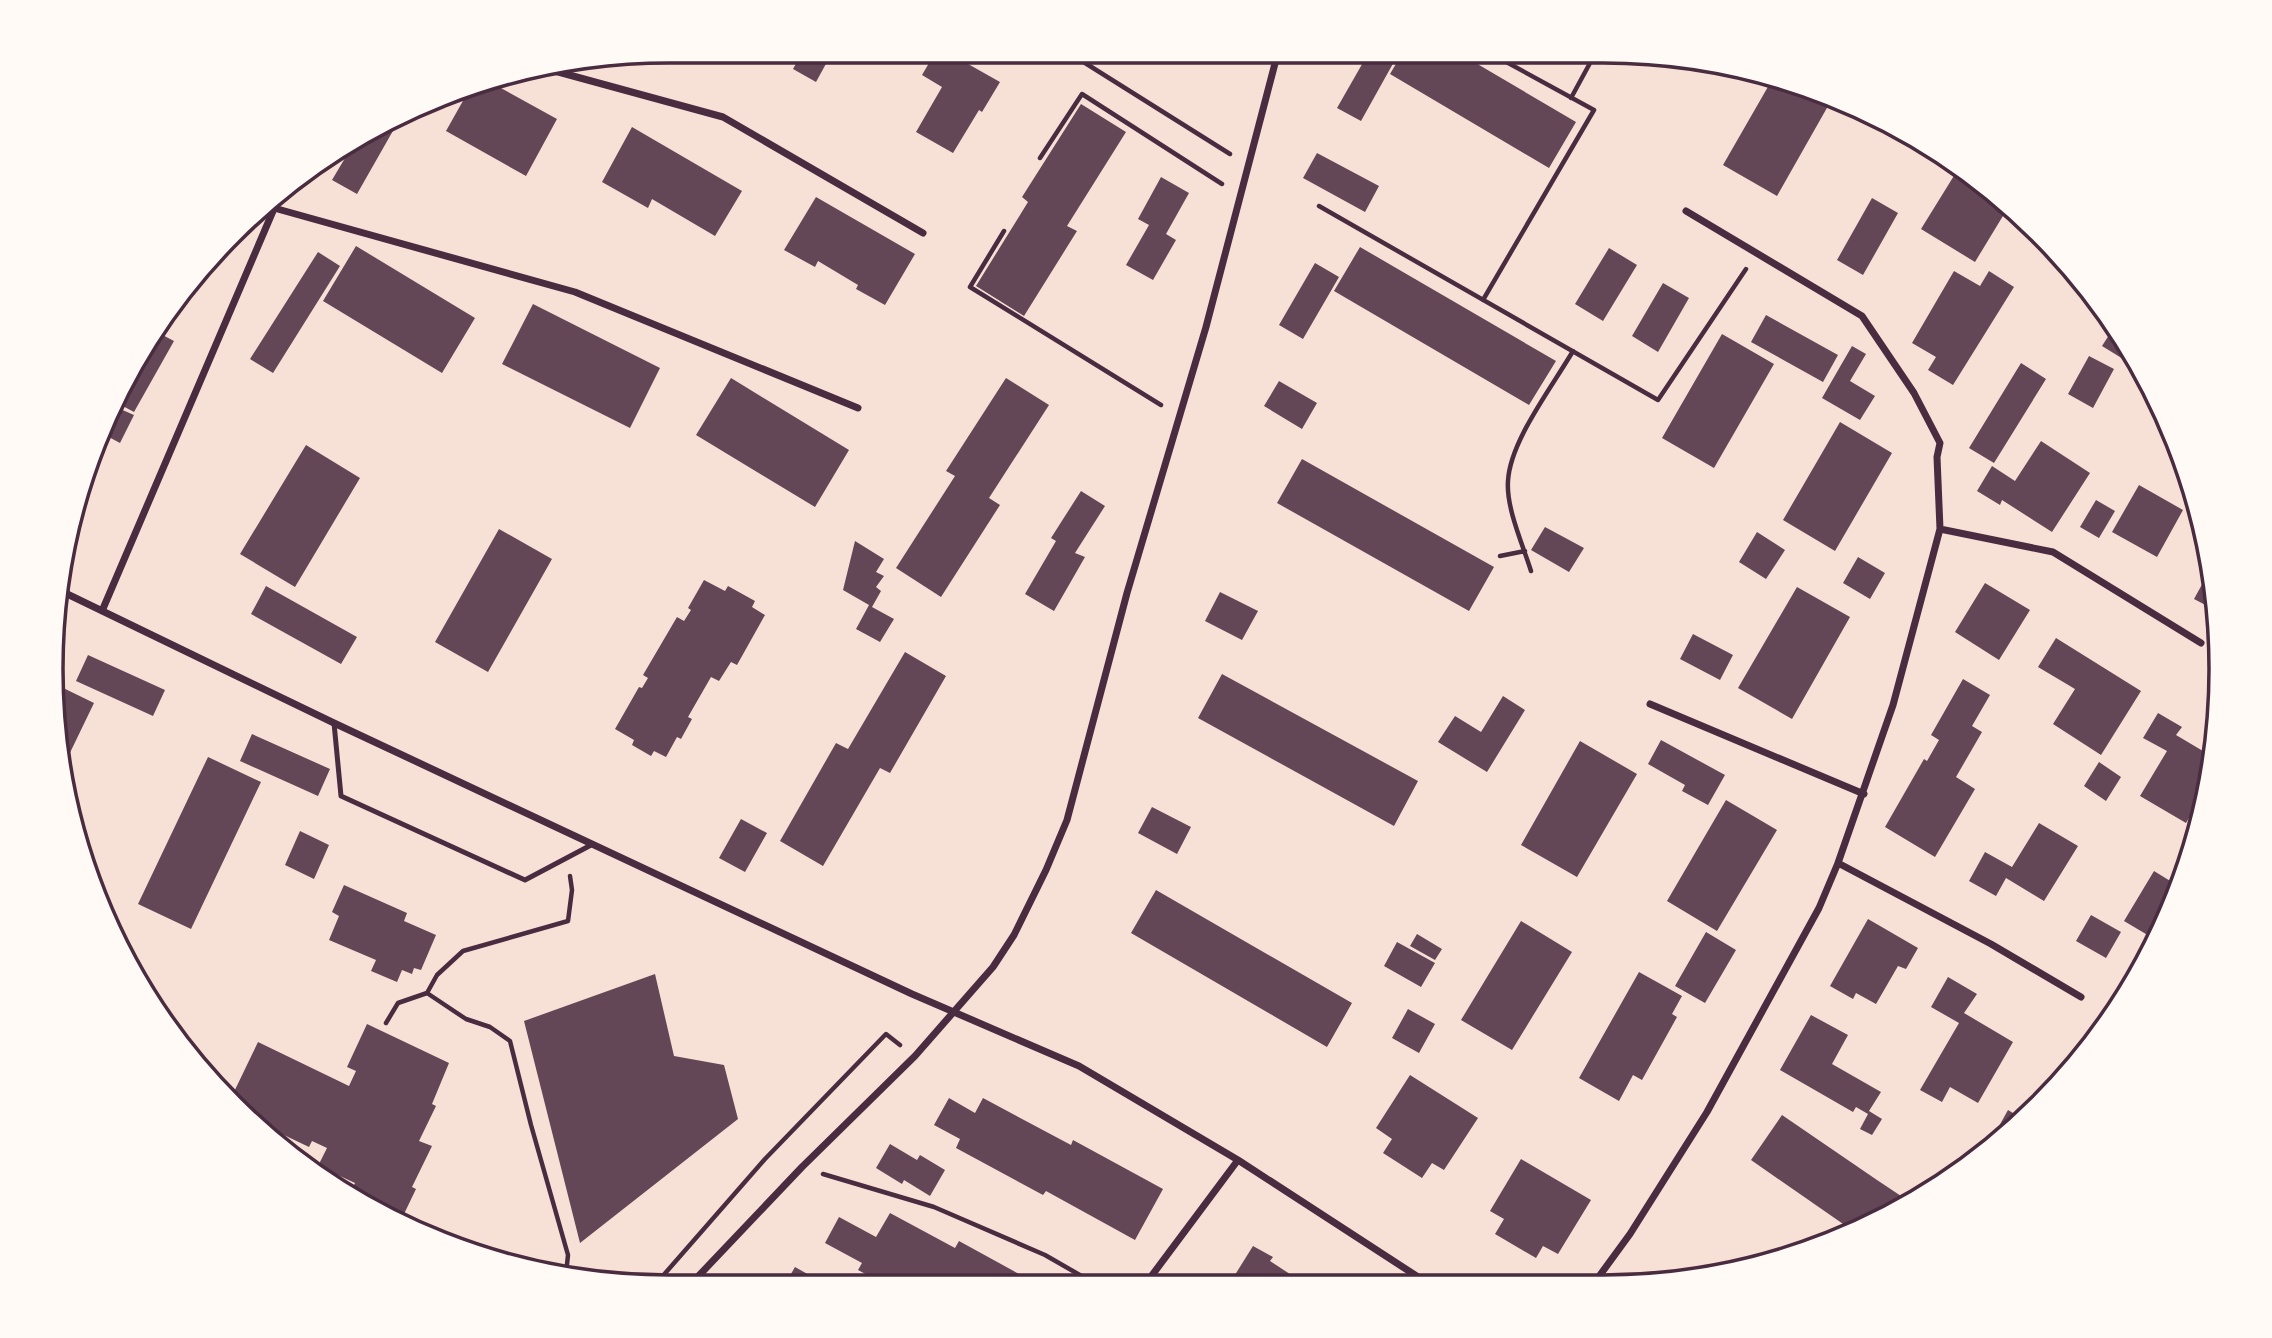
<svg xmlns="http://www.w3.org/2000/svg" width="2272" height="1338" font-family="Inter,sans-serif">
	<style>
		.building { fill: #644757 }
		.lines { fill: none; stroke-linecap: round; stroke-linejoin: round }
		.path { stroke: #4a2c40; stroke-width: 4.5 }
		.service { stroke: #4a2c40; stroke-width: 5 }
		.minor { stroke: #4a2c40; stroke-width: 7 }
		.rim { fill: none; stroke: #4a2c40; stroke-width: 3.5 }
	</style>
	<rect width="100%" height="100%" fill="#f7e1d7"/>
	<path class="building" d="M803 51H833L816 82 793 69Z
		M849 51H881L874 64Z
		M936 51H945L1000 82 982 112 979 110 953 153 916 132 942 87 922 75Z
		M1369 52H1380L1395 60 1361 121 1337 108Z
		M1403 52H1457L1576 122 1549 168 1390 74Z
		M1773 78 1801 83 1832 99 1777 196 1723 165Z
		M488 81 557 119 526 176 446 131 473 83Z
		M1081 104 1126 132 1067 226 1077 231 1024 316 976 286 1028 202 1022 197Z
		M398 122 357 194 332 180 351 148Z
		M632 127 742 191 715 236 652 199 648 208 602 182Z
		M1317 153 1379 186 1365 212 1303 178Z
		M1960 166 2009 206 1975 262 1921 229Z
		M1161 177 1189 193 1166 234 1176 240 1153 280 1126 265 1149 225 1138 219Z
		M816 197 915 254 885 305 856 289 858 285 818 261 815 267 784 250Z
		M1872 198 1898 213 1863 275 1837 260Z
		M356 246 475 318 442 373 323 301Z
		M1360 247 1556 361 1529 405 1334 291Z
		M1609 248 1637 265 1603 321 1575 304Z
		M318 252 340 266 273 373 250 359Z
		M1315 263 1339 277 1303 339 1279 325Z
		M1954 271 1980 286 1989 271 2014 287 1953 385 1928 370 1936 357 1912 343Z
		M1663 283 1689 298 1658 352 1632 336Z
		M533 304 660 368 630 428 502 364Z
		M1766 315 1838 355 1823 382 1751 342Z
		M2116 324 2117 325 2141 370 2102 346Z
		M153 330 174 341 134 412 119 404Z
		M1722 334 1774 364 1714 468 1662 438Z
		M1852 346 1866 354 1850 381 1875 396 1860 420 1822 398Z
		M2089 356 2114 369 2093 408 2068 394Z
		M2021 363 2046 379 1994 463 1969 448Z
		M731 378 849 450 815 507 696 435Z
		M1006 378 1049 405 989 498 1000 505 941 597 896 568 955 476 946 471Z
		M1279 381 1317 403 1302 429 1264 406Z
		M118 408 134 415 120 443 105 435Z
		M1840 422 1892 453 1835 551 1783 520Z
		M2041 441 2090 473 2052 532 2002 500 2000 505 1977 491 1992 466 2015 481Z
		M306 445 360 478 295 587 240 554Z
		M1302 459 1494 567 1469 611 1277 503Z
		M2139 485 2183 510 2157 557 2112 532Z
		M1081 491 1105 506 1075 553 1085 557 1054 611 1025 594 1056 541 1051 538Z
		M2096 500 2115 511 2099 538 2080 527Z
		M1545 527 1584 548 1569 572 1531 550Z
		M499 529 552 559 488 672 435 642Z
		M1757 532 1785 550 1766 579 1739 562Z
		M855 541 884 559 876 572 884 576 876 587 881 591 872 607 894 619 880 642 856 629 869 605 843 590Z
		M1858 557 1885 573 1870 599 1843 583Z
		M2211 568 2215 606V610L2194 599Z
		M704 580 725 591 728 586 755 601 752 607 765 615 737 665 731 662 719 681 711 677 688 717 692 719 681 739 677 737 666 757 654 751 651 756 632 745 634 740 615 729 639 687 642 688 648 678 643 675 677 617 684 621 691 610 688 608Z
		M1985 583 2030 610 1999 660 1955 632Z
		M266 586 357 637 341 664 251 614Z
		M1797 587 1850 617 1792 719 1738 688Z
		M1220 592 1258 611 1242 640 1205 621Z
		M1693 634 1733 655 1720 680 1680 659Z
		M2056 638 2141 691 2101 755 2053 724 2075 689 2038 667Z
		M905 652 946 676 890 773 880 768 823 866 780 841 836 743 848 749Z
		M88 655 165 690 153 716 76 681Z
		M1222 674 1418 781 1394 826 1198 718Z
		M1963 679 1990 695 1972 726 1982 732 1956 777 1975 789 1935 857 1885 827 1924 759 1927 761 1939 740 1931 735Z
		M53 683 94 703 66 761 62 740Z
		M1503 696 1525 710 1487 772 1438 742 1455 716 1481 732Z
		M2158 713 2182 727 2176 735 2213 757 2210 782 2186 823 2140 796 2167 751 2143 738Z
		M252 734 330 769 318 796 240 761Z
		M1661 740 1725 775 1708 805 1682 791 1685 785 1648 764Z
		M1580 741 1637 774 1577 877 1521 845Z
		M208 757 261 782 191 929 138 904Z
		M2099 762 2121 777 2106 801 2084 786Z
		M1726 800 1777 830 1717 931 1667 901Z
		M1152 807 1191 827 1177 854 1138 833Z
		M741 819 767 833 745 872 719 858Z
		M2039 823 2078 846 2044 901 2006 878 1996 896 1969 881 1985 852 2012 867Z
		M300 831 329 845 314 879 285 865Z
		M2154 871 2180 887 2174 905 2156 940 2124 921Z
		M344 885 407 913 404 921 436 935 421 970 414 968 412 974 402 970 397 982 371 971 376 960 329 940 339 916 332 912Z
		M1156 890 1352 1003 1327 1047 1131 933Z
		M2091 915 2121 932 2106 958 2076 941Z
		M1868 919 1918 948 1906 969 1898 966 1876 1004 1856 993 1853 999 1830 986Z
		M1521 921 1572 952 1512 1050 1461 1020Z
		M1706 932 1736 950 1705 1003 1675 986Z
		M1417 934 1442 949 1435 960 1410 946Z
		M1397 942 1435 963 1421 987 1384 966Z
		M1639 972 1682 996 1672 1014 1677 1017 1642 1080 1633 1075 1619 1101 1579 1078Z
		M655 974 674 1056 724 1065 738 1119 580 1243 524 1021Z
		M1948 977 1977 994 1964 1013 2013 1042 1978 1103 1950 1087 1942 1102 1920 1090 1959 1023 1931 1007Z
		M1408 1009 1435 1024 1419 1053 1392 1038Z
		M1811 1015 1848 1035 1832 1064 1881 1092 1869 1111 1882 1119 1872 1135 1860 1129 1868 1114 1856 1107 1853 1112 1780 1070Z
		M367 1024 449 1063 432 1104 436 1106 419 1141 432 1146 412 1187 416 1189 404 1214 352 1189 355 1183 318 1166 327 1148 312 1141 309 1147 263 1125 232 1096 258 1042 349 1086 356 1071 347 1067Z
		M1410 1075 1478 1118 1444 1170 1432 1163 1422 1178 1383 1153 1392 1139 1376 1128Z
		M949 1098 975 1113 983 1098 1071 1145 1073 1140 1163 1189 1135 1240 1046 1191 1043 1195 956 1148 960 1139 934 1125Z
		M2008 1110 2023 1119 1988 1146Z
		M1782 1115 1877 1180 1913 1204 1854 1231 1846 1226 1751 1160Z
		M890 1144 917 1160 920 1155 945 1170 930 1196 904 1180 902 1184 876 1168Z
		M1521 1159 1591 1200 1558 1254 1543 1246 1536 1258 1495 1234 1504 1219 1490 1211Z
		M890 1213 955 1248 959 1241 1041 1286H888L858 1270 862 1263 825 1243 839 1217 876 1237Z
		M1253 1246 1273 1257 1270 1261 1299 1280 1302 1276 1318 1286H1228Z
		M795 1267 820 1281 823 1277 838 1286H784Z"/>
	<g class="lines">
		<path class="path" d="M1066 51 1230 154
			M1571 98 1596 52
			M1040 158 1082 94 1222 184
			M1319 206 1658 400 1746 269
			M1004 231 970 287 1161 405
			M1483 300 1594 110 1488 52
			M1500 556 1525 551
			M1531 571C1523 545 1506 508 1508 481 1510 441 1552 387 1573 351
			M427 993 466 1019 490 1027 510 1041 531 1125 568 1255 566 1274
			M386 1023 398 1003 427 993 437 975 463 951 568 921 572 890 570 876
			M823 1174 934 1207 1045 1255 1099 1286
			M654 1286 765 1159 886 1034 900 1045"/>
		<path class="service" d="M334 723 341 796 525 880 593 844"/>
		<path class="minor" d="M551 70 723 117 923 233
			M274 208 575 292 858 408
			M1940 529 2053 552 2201 643
			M61 591 334 723 912 994 1079 1066 1238 1160 1432 1286
			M102 611 282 190
			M1650 704 1864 794
			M1838 863 1991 944 2081 997
			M689 1286 802 1167 915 1056 993 967 1014 935 1046 870 1067 820 1127 593 1206 327 1278 52
			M1144 1286 1238 1160
			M1592 1286 1630 1234 1707 1112 1819 908 1838 863 1893 705 1940 529 1937 457 1940 443 1914 393 1862 316 1686 211"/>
	</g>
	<path d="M0 0H2272V1338H0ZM669 63H1603A606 606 0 0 1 2209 669V669A606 606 0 0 1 1603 1275H669A606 606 0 0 1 63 669V669A606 606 0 0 1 669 63Z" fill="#fffaf5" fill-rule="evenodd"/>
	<path class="rim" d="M669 63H1603A606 606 0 0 1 2209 669V669A606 606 0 0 1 1603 1275H669A606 606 0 0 1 63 669V669A606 606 0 0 1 669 63Z"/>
</svg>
